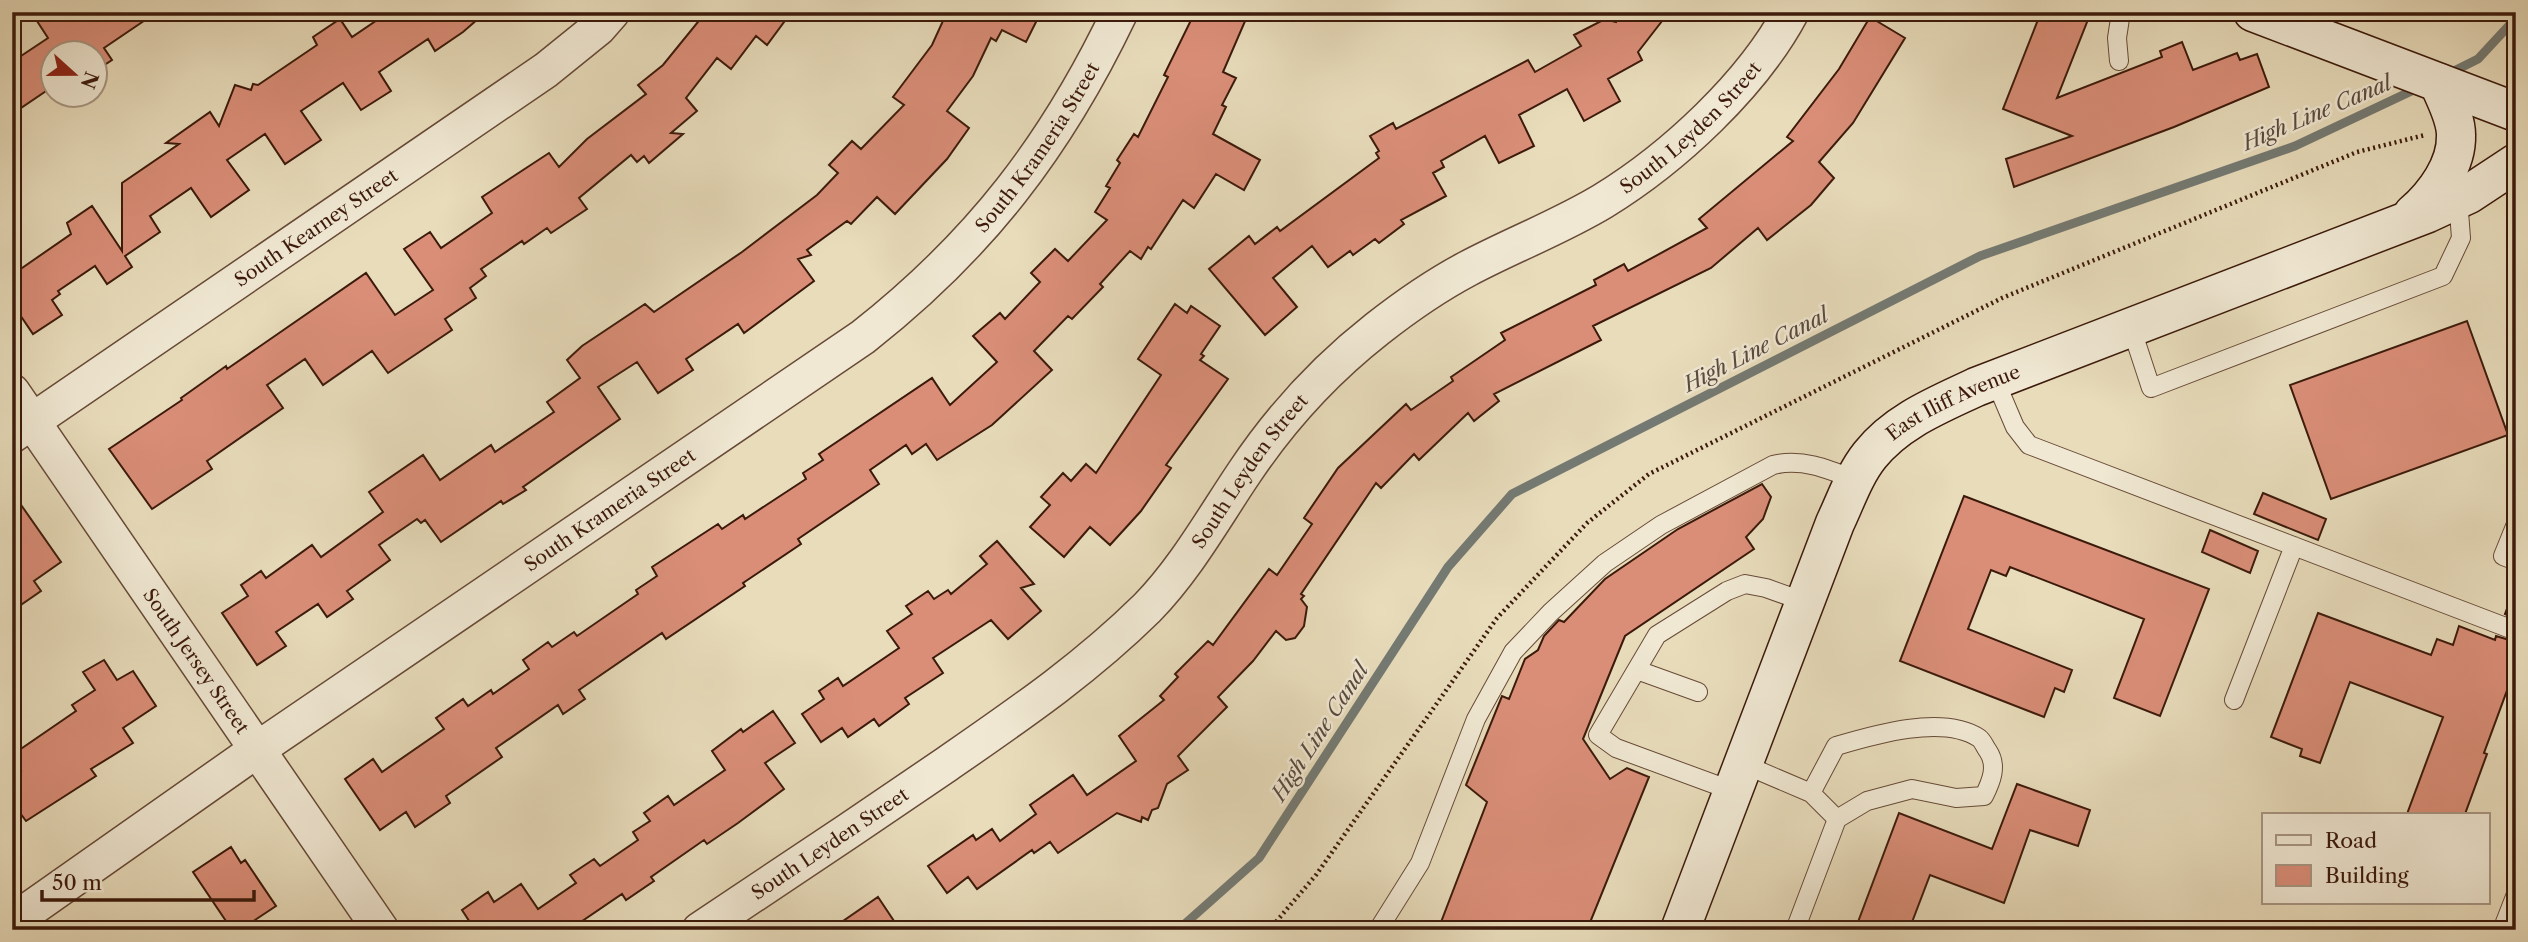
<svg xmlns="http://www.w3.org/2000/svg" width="2528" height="942" font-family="'Libre Caslon Text',serif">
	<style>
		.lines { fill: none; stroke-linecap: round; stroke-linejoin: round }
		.stream { stroke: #747a73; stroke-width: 9 }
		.building { fill: #da8e78; stroke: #3c1a0b; stroke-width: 2 }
		.lane-casing { stroke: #674a37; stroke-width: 20 }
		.street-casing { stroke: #674a37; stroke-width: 38 }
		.secondary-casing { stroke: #3c1a0b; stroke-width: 41 }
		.path { stroke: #3c1a0b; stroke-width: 4.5; stroke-dasharray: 2 3.5; stroke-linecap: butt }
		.lane { stroke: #f0e8d3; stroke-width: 18 }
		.street { stroke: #f0e8d3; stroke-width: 35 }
		.secondary { stroke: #f0e8d3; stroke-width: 38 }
		.labels { text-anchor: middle; stroke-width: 5; stroke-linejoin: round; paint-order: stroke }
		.street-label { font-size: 19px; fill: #3c1a0b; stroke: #f0e8d3 }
		.water-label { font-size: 21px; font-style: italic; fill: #584a3f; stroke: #f0e8d3 }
	</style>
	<rect width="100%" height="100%" fill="#e8dcbb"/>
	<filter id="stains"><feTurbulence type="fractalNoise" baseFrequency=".00286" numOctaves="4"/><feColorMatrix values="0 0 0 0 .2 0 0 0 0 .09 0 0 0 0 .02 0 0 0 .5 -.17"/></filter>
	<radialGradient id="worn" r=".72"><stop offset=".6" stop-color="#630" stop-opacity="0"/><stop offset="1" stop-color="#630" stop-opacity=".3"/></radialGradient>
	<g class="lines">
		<path class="stream" d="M2448 74 2478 59 2516 18
			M1178 930 1259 858 1448 567 1512 494 1980 256 2295 146 2420 87"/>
	</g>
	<path class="building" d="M50 12H157L104 48 112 60 94 72V52H52V87L12 114V62L48 38 37 21Z
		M389 12H486L463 32 435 51 428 39 379 72 391 91 361 110 343 83 301 111 321 140 285 164 265 134 227 160 249 190 211 217 191 188 150 216 160 232 125 256 132 267 107 284 95 266 58 291 60 294 52 300 62 315 33 334 12 303V275L71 234 67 223 92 206 122 251V183L179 144 166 143 210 112 219 126 235 85 251 90 253 84 258 85 317 45 313 37 340 19 352 37Z
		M706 12H775L784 22 767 45 756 36 731 69 717 58 686 98 697 111 671 133 683 134 649 163 644 156 637 162 631 155 579 198 587 209 551 233 547 228 524 244 522 241 481 269 486 276 470 288 476 298 445 319 452 330 388 373 372 351 323 385 305 359 267 385 283 408 207 461 212 469 152 509 109 449 182 400 181 398 226 366 227 369 366 273 395 315 433 290 404 249 430 232 441 248 492 213 482 197 549 153 559 167 587 139 646 94 638 85 663 65Z
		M947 12H1041L1026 42 1002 30 996 41 991 38 973 76 947 111 969 128 947 159 895 214 877 197 851 224 847 221 807 250 811 255 798 259 814 281 744 333 738 324 686 359 693 370 658 393 637 362 598 387 620 419 523 487 526 490 503 504 501 501 441 542 425 520 421 523 417 519 379 545 390 560 347 591 353 599 327 617 318 604 276 632 286 646 257 665 222 613 248 596 241 585 261 571 266 578 312 545 321 557 383 512 369 492 423 455 440 480 491 445 495 452 554 412 547 402 580 378 567 360 582 346 645 304 654 312 742 252 817 195 838 173 829 165 852 141 861 149 904 105 893 97 932 45Z
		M1195 12H1249L1223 72 1236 78 1222 105 1226 107 1213 134 1260 160 1244 190 1216 174 1194 208 1183 200 1151 249 1148 247 1141 259 1130 251 1100 284 1103 287 1072 319 1068 316 1034 351 1052 370 992 425 937 460 926 444 912 454 906 445 870 470 879 484 798 539 801 544 743 583 745 586 666 639 662 633 579 690 585 699 563 714 558 705 496 748 502 757 446 796 450 803 415 827 406 812 380 830 345 779 373 759 382 772 444 729 436 718 463 699 468 706 491 690 493 694 529 669 523 660 548 642 552 647 574 632 577 636 638 594 636 590 657 576 652 567 718 524 722 529 743 515 745 519 806 479 803 473 823 460 819 454 932 378 950 405 997 362 973 336 1000 313 1005 319 1040 282 1031 273 1055 249 1068 261 1107 220 1095 212 1110 188 1106 186 1120 163 1117 160 1134 134 1138 137 1168 77 1164 75Z
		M1623 12H1669L1638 52 1642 60 1608 79 1620 101 1584 121 1567 89 1519 115 1534 146 1499 163 1485 136 1441 161 1444 167 1433 173 1446 196 1401 220 1404 224 1379 243 1375 239 1353 255 1350 251 1328 267 1312 246 1273 278 1297 307 1265 335 1209 269 1249 236 1255 244 1277 227 1280 231 1379 158 1376 153 1379 151 1370 136 1393 123 1396 129 1528 60 1535 72 1581 46 1574 35 1605 19 1616 22Z
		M2041 12H2091L2057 98 2162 57 2160 51 2182 42 2193 70 2237 53 2240 60 2257 54 2269 87 2174 127 2014 187 2006 159 2072 136 2003 109Z
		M1870 17 1905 38 1853 123 1819 162 1834 178 1811 205 1767 240 1758 228 1711 268 1593 326 1601 340 1494 394 1499 401 1474 421 1468 413 1419 460 1414 454 1381 488 1376 483 1301 594 1304 596 1301 599 1307 607 1304 626 1295 638 1286 640 1276 631 1253 661 1218 697 1227 707 1178 756 1188 770 1167 784 1158 808 1152 810 1148 820 1142 817 1141 822 1117 813 1058 853 1050 842 1034 853 1032 850 977 889 968 877 947 893 928 866 973 835 976 840 992 829 1000 841 1036 814 1030 805 1073 775 1087 795 1136 761 1119 736 1164 700 1160 696 1178 677 1175 674 1208 641 1213 645 1269 569 1277 575 1312 524 1304 518 1338 468 1406 404 1411 410 1453 381 1451 377 1505 340 1501 333 1596 285 1594 280 1624 264 1628 271 1707 228 1699 219 1793 141 1787 137 1839 69Z
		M1175 304 1187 313 1191 306 1220 326 1201 354 1204 356 1200 360 1228 379 1166 465 1171 468 1141 511 1110 545 1090 527 1064 557 1030 527 1050 505 1041 497 1063 473 1071 481 1086 464 1096 473 1161 375 1138 359Z
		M2467 321 2508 435 2331 499 2290 385Z
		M1762 484 1771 497 1763 519 1746 537 1754 549 1625 636 1583 739 1610 779 1627 768 1649 777 1587 930H1438L1487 802 1466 785 1502 696 1509 699 1525 659 1538 650 1544 636 1559 620 1564 622 1605 579 1678 529Z
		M12 492 61 562 34 581 41 591 12 611Z
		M2263 493 2326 519 2318 540 2254 514Z
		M1964 496 2209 589 2160 716 2114 698 2144 619 2010 567 2006 576 1991 570 1968 629 2072 670 2064 692 2055 688 2044 717 1900 661Z
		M2210 530 2258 551 2250 573 2202 552Z
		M997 541 1034 584 1021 588 1041 611 1008 639 991 620 933 658 943 673 905 698 909 704 879 726 874 719 848 737 842 728 821 742 802 714 824 699 819 691 838 678 843 686 899 648 887 631 912 614 906 606 928 591 934 599 948 590 951 594 987 564 980 556Z
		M2514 590 2516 591V619L2505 614Z
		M2318 613 2431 655 2437 639 2453 645 2459 626 2495 640 2496 636 2516 642V666L2484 753 2487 754 2465 814H2407L2443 717 2350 682 2320 763 2300 756 2302 749 2271 737Z
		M104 660 117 680 133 671 156 706 123 728 133 743 91 769 96 776 26 821 12 802V777L21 771 12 759V755L76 711 72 705 95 690 83 672Z
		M773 711 795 743 765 763 784 789 738 823 707 844 704 840 651 877 654 881 626 900 622 894 569 930H475L462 910 488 892 494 902 521 884 538 909 576 883 570 875 594 859 600 866 638 840 633 832 650 821 644 813 668 796 674 805 725 770 712 751 741 729 743 732Z
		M2017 784 2090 810 2078 846 2030 830 2004 903 1930 875 1909 930H1855L1899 813 1992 849Z
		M231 847 241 863 245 860 276 906 240 930H232L193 872Z
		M878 897 900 930H830Z"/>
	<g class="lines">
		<g class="lane-casing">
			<path id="lane" d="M2119 61 2117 38 2121 12
				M2131 327 2151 388 2443 276 2461 238 2458 199
				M1995 380 2015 427 2029 445 2516 631
				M2516 524 2503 556 2516 561
				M1637 670 1698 692
				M2234 700 2294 546
				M1743 764 1811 793 1837 819 1795 930
				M1733 791 1616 748 1598 735 1657 635 1727 591 1745 584 1766 588 1805 602
				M1811 793 1836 746C1873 735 1943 714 1979 738 1983 741 1985 747 1988 751 1998 766 1991 782 1984 796L1956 798 1912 789 1867 801 1837 819
				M1378 930 1420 863 1476 719 1513 652 1551 612 1605 563 1661 525 1773 465C1802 458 1828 469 1855 480
				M2502 930 2516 894"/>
		</g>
		<g class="street-casing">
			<g id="street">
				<path id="s1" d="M12 392 381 930"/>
				<path id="s2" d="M12 435 546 70 598 28 612 12"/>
				<path id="s3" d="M12 922 258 749 863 337C980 245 1056 146 1120 12"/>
				<path id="s4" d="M700 930C783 875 865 820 947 764 1019 714 1084 670 1147 608 1186 568 1213 519 1244 473 1280 419 1326 369 1377 329 1405 307 1435 286 1467 269 1512 245 1560 227 1603 201 1673 158 1752 85 1791 12"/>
			</g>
		</g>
		<g class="secondary-casing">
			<g id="secondary">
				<path d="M2253 12 2516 112"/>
				<path d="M2413 214C2435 195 2457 165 2456 135 2456 117 2445 99 2439 83"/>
				<path id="s5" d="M1680 930 1835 523C1846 500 1854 475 1870 455 1897 421 1938 405 1976 387L2428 213 2469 194 2516 163"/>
			</g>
		</g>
		<path class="path" d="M1269 930 1316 875 1497 618 1587 523 1649 474 2002 298 2357 152 2425 135"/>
		<use href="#lane" class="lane"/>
		<use href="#street" class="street"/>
		<use href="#secondary" class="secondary"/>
	</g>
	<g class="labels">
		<g class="street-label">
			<text dy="7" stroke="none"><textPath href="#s4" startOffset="1290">South Leyden Street</textPath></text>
			<text dy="7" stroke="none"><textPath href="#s3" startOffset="1292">South Krameria Street</textPath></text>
			<text dy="7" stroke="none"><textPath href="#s2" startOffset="368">South Kearney Street</textPath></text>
			<text dy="7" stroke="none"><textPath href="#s5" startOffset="612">East Iliff Avenue</textPath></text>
			<text dy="7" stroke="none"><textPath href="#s4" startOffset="723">South Leyden Street</textPath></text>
			<text dy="7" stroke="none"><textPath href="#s3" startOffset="726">South Krameria Street</textPath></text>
			<text dy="7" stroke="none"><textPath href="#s1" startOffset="326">South Jersey Street</textPath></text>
			<text dy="7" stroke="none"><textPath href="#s4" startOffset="156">South Leyden Street</textPath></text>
		</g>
		<g class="water-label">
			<text transform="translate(2317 113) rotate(-23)" y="7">High Line Canal</text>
			<text transform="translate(1756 350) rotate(-27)" y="7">High Line Canal</text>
			<text transform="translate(1320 732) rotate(-57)" y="7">High Line Canal</text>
		</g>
	</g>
	<rect width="2528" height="942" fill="none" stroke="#e8dcbb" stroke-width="42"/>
	<rect x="14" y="14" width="2500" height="914" fill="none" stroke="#3c1a0b" stroke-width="3.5"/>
	<rect x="21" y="21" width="2486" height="900" fill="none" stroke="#3c1a0b" stroke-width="2"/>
	<rect x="2262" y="813" width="228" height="91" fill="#f0e8d3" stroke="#a89683" stroke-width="2"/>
	<rect x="2276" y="835" width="35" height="10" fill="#f0e8d3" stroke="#a89683" stroke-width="2"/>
	<text x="2325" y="848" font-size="21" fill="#3c1a0b">Road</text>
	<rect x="2276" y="865" width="35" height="21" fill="#da8e78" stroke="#a89683" stroke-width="2"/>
	<text x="2325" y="883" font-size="21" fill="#3c1a0b">Building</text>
	<g transform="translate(74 74) rotate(111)"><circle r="33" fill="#f0e8d3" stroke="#a89683" stroke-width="2"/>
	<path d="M0-5L12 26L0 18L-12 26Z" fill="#8f2418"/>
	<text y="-10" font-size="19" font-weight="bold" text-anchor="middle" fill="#3c1a0b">N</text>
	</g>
	<path d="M42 890v10h212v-10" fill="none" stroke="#3c1a0b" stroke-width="3.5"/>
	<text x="52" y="890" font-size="21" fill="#3c1a0b" stroke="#f0e8d3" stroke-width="5" paint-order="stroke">50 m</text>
	<rect width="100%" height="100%" filter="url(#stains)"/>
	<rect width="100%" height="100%" fill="url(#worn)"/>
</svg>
